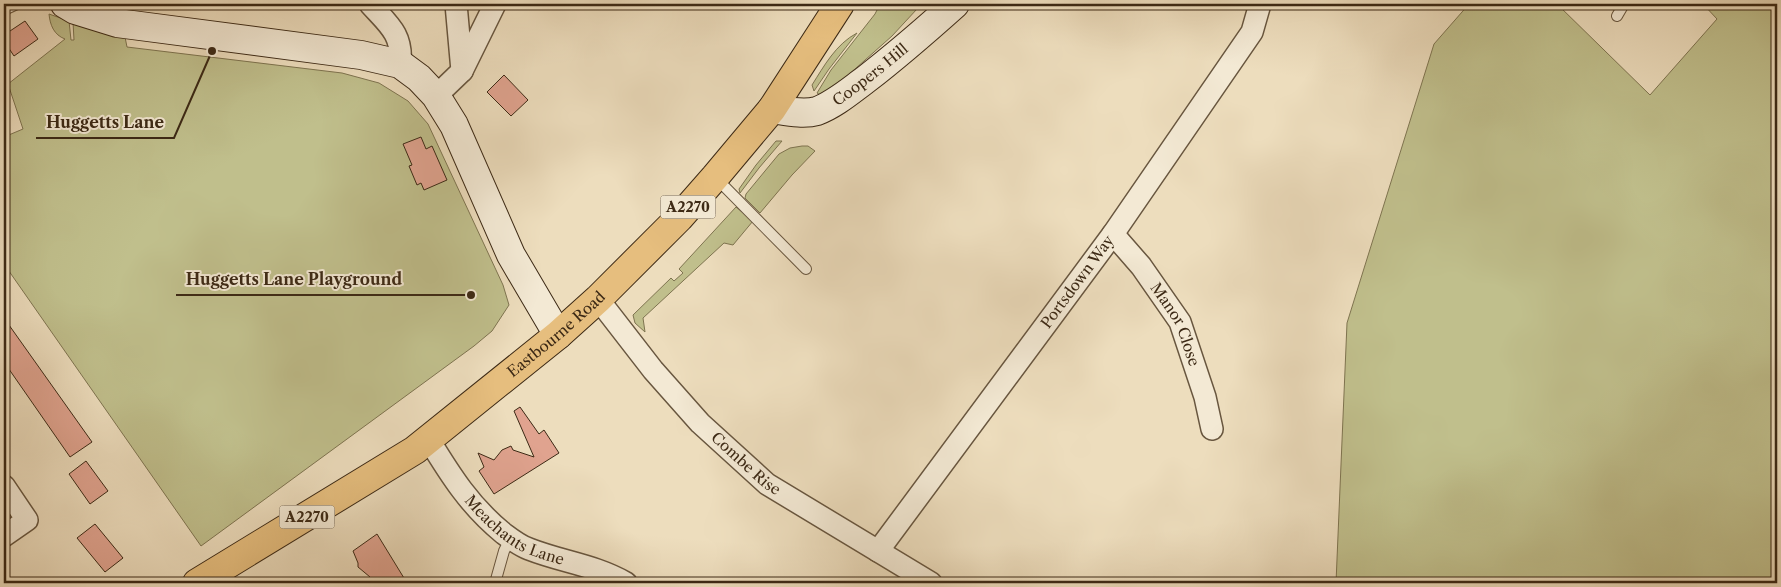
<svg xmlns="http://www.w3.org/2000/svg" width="1781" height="587" font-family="'Libre Caslon Text',serif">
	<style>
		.green { fill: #c0bf8c; stroke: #7e7450 }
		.building { fill: #e0a38f; stroke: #3c2915 }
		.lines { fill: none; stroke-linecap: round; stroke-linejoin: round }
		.lane-casing { stroke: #68563f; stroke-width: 12 }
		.street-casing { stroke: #68563f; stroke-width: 24 }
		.secondary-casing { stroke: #3c2915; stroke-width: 30 }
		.primary-casing { stroke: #3c2915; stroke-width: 30 }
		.lane { stroke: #f3e9d4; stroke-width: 10 }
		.street { stroke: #f3e9d4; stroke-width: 21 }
		.secondary { stroke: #f3e9d4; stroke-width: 28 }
		.primary { stroke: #e6be7e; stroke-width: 28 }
		.labels { text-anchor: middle; stroke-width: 4; stroke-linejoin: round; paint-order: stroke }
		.shield { fill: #f3e9d4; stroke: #73634e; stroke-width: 1 }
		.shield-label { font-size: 14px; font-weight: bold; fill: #3c2915 }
		.street-label { font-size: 15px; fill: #3c2915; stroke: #f3e9d4 }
		.leader { fill: none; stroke: #3c2915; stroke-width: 2 }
		.callout-dot { fill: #3c2915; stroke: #f3e9d4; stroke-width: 2 }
		.callout-label { font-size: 16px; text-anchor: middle; font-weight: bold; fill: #3c2915; stroke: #f3e9d4; stroke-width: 4; stroke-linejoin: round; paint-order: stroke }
	</style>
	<rect width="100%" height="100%" fill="#edddbd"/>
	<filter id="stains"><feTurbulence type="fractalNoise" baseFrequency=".004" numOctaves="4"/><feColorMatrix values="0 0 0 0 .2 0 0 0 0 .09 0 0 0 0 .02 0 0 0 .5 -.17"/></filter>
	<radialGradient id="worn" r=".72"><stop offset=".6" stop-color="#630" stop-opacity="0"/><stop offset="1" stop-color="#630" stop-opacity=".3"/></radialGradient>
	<path class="green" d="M880 4H917V9L892 36 828 93 820 95 817 93 831 70 875 14Z
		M1469 4H1557L1650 95 1717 19 1703 4H1777V583H1336L1347 323 1434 44Z
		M49 14 69 21 71 40H74L73 22 125 37 127 47 342 73 379 83 408 101 428 124 503 285 509 305 492 331 474 346 201 546 4 264V137L23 129 8 84 65 39C54 35 50 25 49 14Z
		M857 33 829 69 814 91 812 85C824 66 836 44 857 33Z
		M776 141H782L759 168 740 193 739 189 756 165Z
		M802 146H808L815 151 792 175 760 213 745 198 746 194 779 154 790 148Z
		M736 207 753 221 733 245 724 243 643 318 645 332 635 323 633 315 671 278 674 281 683 273 679 269Z"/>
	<path class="building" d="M25 21 38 39 14 56 4 41V35Z
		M504 75 528 100 511 116 487 92Z
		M421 137 426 149 432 146 447 180 424 190 421 183 417 185 409 166 412 165 403 144Z
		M4 318 92 442 70 457 4 362Z
		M520 407 539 434 544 430 559 453 494 494 479 471 484 467 478 453 494 460 502 450 511 446 513 450 534 457 514 411Z
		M86 461 108 491 90 504 69 474Z
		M95 524 123 558 105 572 77 538Z
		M377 534 407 583H368L370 577 358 567V563L353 551Z"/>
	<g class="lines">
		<g class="lane-casing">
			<path id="lane" d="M4 10 17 4
				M1617 16 1624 4
				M715 177 806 269
				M495 583 504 551 510 539"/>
		</g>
		<g class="street-casing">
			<g id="street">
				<path d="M370 4C388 24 403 34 400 64"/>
				<path d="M462 71 495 4"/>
				<path d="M436 96 462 71 456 4"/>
				<path id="s1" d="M1113 234 1141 266 1180 322 1205 397 1212 429"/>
				<path id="s2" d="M598 299 653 370 700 423 767 484 931 583"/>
				<path id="s3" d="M429 440C451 476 470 506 503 533 511 539 520 546 529 549 562 562 595 565 626 583"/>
				<path d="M4 486 27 520 4 536"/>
				<path id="s4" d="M878 551 1113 234 1252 32 1260 4"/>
			</g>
		</g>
		<g class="secondary-casing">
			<g id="secondary">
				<path d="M65 4 75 10 117 23 361 55 400 64 419 78 436 96 454 125 511 255 558 335"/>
				<path id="s5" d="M772 109C786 111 803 115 817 111 835 104 850 91 865 80 896 56 926 30 955 4"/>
			</g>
		</g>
		<g class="primary-casing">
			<g id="primary">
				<path id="s6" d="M197 583 415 450 558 335 598 299 679 218 715 177 772 109 840 4"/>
			</g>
		</g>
		<use href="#lane" class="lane"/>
		<use href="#street" class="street"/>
		<use href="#secondary" class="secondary"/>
		<use href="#primary" class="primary"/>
	</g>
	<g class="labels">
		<g class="shield">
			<rect x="660.5" y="195.5" width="55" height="23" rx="4"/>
			<rect x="279.5" y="505.5" width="55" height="23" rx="4"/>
		</g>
		<g class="shield-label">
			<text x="688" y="212">A2270</text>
			<text x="307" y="522">A2270</text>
		</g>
		<g class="street-label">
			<text dy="5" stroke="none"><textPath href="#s5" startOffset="110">Coopers Hill</textPath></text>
			<text dy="5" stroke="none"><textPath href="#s4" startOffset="335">Portsdown Way</textPath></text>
			<text dy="5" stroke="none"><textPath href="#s1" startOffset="111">Manor Close</textPath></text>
			<text dy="5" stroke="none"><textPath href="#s6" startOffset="438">Eastbourne Road</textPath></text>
			<text dy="5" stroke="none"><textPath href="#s2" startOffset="222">Combe Rise</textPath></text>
			<text dy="5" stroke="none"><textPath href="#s3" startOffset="128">Meachants Lane</textPath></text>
		</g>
	</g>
	<path class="leader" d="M212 51L174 138H36M471 295L412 295H176"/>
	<g class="callout-dot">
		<circle cx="212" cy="51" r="5"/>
		<circle cx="471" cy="295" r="5"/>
	</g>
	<g class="callout-label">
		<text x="105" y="128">Huggetts Lane</text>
		<text x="294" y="285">Huggetts Lane Playground</text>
	</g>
	<rect width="1781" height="587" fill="none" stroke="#edddbd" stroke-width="20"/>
	<rect x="5" y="5" width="1771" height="577" fill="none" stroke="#3c2915" stroke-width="2.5"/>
	<rect x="10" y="10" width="1761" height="567" fill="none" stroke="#3c2915"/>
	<rect width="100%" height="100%" filter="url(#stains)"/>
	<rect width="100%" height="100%" fill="url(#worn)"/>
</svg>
